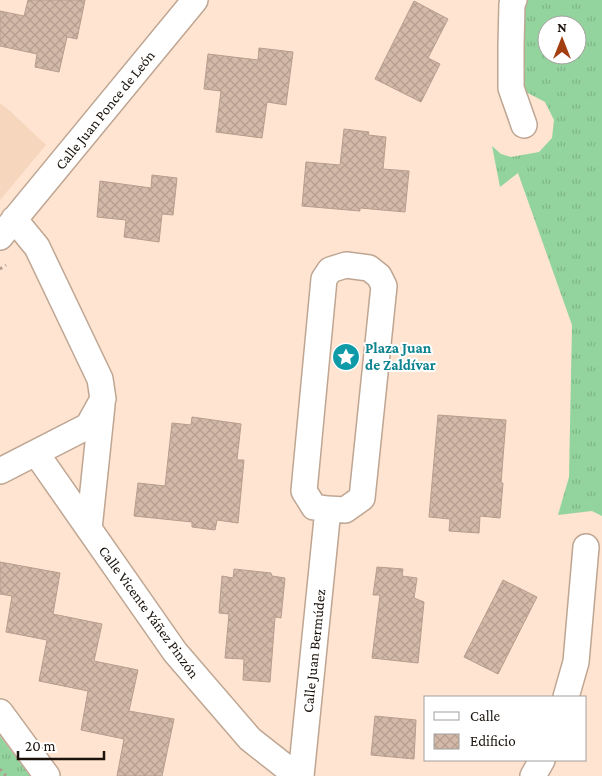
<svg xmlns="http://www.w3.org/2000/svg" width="602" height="776" font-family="'Crimson Pro',serif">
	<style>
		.built { fill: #f6d7be }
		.grass { fill: url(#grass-tufts); fill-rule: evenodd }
		.building { fill: url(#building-cross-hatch); stroke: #b79d8d }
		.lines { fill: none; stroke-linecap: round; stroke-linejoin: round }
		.street-casing { stroke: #bea693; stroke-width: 28 }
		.path { stroke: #ae9a8b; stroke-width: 3; stroke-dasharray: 2.5 4; stroke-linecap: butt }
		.street { stroke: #fff; stroke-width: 25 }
		.labels { text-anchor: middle; stroke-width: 4; stroke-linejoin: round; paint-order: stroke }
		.street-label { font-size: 15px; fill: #1a120b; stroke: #fff }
		.culture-label { font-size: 15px; font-weight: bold; fill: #0d838f; stroke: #fff; text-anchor: start }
	</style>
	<defs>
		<pattern id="grass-tufts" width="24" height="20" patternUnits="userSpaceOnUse" patternTransform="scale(1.25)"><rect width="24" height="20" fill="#93d49e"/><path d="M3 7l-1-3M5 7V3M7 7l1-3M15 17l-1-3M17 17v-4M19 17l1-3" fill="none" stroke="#7eb587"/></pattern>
		<pattern id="building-cross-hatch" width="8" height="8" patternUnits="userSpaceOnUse" patternTransform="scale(1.25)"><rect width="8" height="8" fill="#d3b9a8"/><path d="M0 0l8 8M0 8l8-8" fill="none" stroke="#b59e8f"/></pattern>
	</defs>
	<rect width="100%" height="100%" fill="#fee4d1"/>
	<path class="built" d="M0 103 10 111 46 145 0 200Z"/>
	<path class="grass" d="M523 0H602V516L592 511 558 515 569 477 572 325 518 173 500 187 492 146 501 154 511 157 539 152 552 138 554 120 545 102 524 91 520 79ZM547 25H577V55H547Z
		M0 736 30 776H0Z"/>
	<path class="building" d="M28 0H85L77 39 67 37 59 72 35 67 37 54 0 46V11L24 16Z
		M414 1 448 19 428 58 440 64 421 102 375 79Z
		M259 48 293 52 286 105 267 102 262 138 216 132 221 91 204 89 208 54 258 60Z
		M344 129 369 132 368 135 386 137 383 169 409 171 405 212 360 208V211L302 206 306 162 340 165Z
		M152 175 177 178 173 215 162 214 159 242 124 237 126 220 97 217 100 181 151 188Z
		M438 415 506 420 501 483H503L500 518 480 516 479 533 449 531 450 519 429 517Z
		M192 417 241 424 237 460H244L238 523 217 520 215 530 192 527V522L134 516 138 483 165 486 172 423 191 425Z
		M0 562 60 573 53 614 102 624 94 661 138 670 129 711 174 719 162 776H117L124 739 81 730 88 691 39 681 47 640 6 632 12 596 0 594Z
		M377 567 403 569 402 576 417 578 414 598 424 602 418 663 372 658 380 595H373Z
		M234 569 271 573 272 576 285 578 281 618 275 617 270 682 243 680 244 659 225 658 229 614 219 613 222 576 233 578Z
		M503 580 537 597 498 674 464 657Z
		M375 716 416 720 414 759 371 755Z"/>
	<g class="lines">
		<g class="street-casing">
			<path id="street" d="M514 0 512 4 511 46V88L524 125
				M0 237 195 0
				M36 453 175 652 250 739 297 776
				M0 471 88 426 103 399 100 379 37 247 14 219
				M89 529 102 405
				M566 697 576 662 586 547
				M0 712 47 776
				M301 776 328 509 345 510 362 498 384 286 379 276 369 268 346 265 330 270 324 279 304 491 314 507 328 509
				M533 776 542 760"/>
		</g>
		<path class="path" d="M0 269 6 265
			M0 769 6 776"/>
		<use href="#street" class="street"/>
	</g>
	<defs>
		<g id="sight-disc" transform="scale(1.4375)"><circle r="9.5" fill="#0f9aa8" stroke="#fff"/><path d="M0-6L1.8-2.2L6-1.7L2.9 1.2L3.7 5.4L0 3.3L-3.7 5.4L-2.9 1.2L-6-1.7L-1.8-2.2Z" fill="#fff"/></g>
	</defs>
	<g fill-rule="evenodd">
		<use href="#sight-disc" x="346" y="357"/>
	</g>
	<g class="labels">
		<g class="street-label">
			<text transform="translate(105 110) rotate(-51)" y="5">Calle Juan Ponce de León</text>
			<text transform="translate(149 612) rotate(54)" y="5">Calle Vicente Yáñez Pinzón</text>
			<text transform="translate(314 651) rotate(-84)" y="5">Calle Juan Bermúdez</text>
		</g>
		<g class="culture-label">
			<text x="365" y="353">Plaza Juan<tspan x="365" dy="17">de Zaldívar</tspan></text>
		</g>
	</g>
	<rect x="424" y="696" width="162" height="65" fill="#ffffff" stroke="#a3a09d"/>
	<rect x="434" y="712" width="25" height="8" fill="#ffffff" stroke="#a3a09d"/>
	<text x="470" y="721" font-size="15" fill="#1a120b">Calle</text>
	<rect x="434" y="734" width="25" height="15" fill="url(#building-cross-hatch)" stroke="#a3a09d"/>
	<text x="470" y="746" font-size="15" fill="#1a120b">Edificio</text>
	<g transform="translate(562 40)"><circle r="24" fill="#ffffff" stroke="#a3a09d"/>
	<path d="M0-4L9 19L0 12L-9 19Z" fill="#a33e10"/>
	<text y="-8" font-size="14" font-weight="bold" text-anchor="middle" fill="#1a120b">N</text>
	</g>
	<path d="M18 751v8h86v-8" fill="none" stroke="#1a120b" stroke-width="2.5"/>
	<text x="25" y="751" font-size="15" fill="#1a120b" stroke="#ffffff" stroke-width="4" paint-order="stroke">20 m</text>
</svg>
